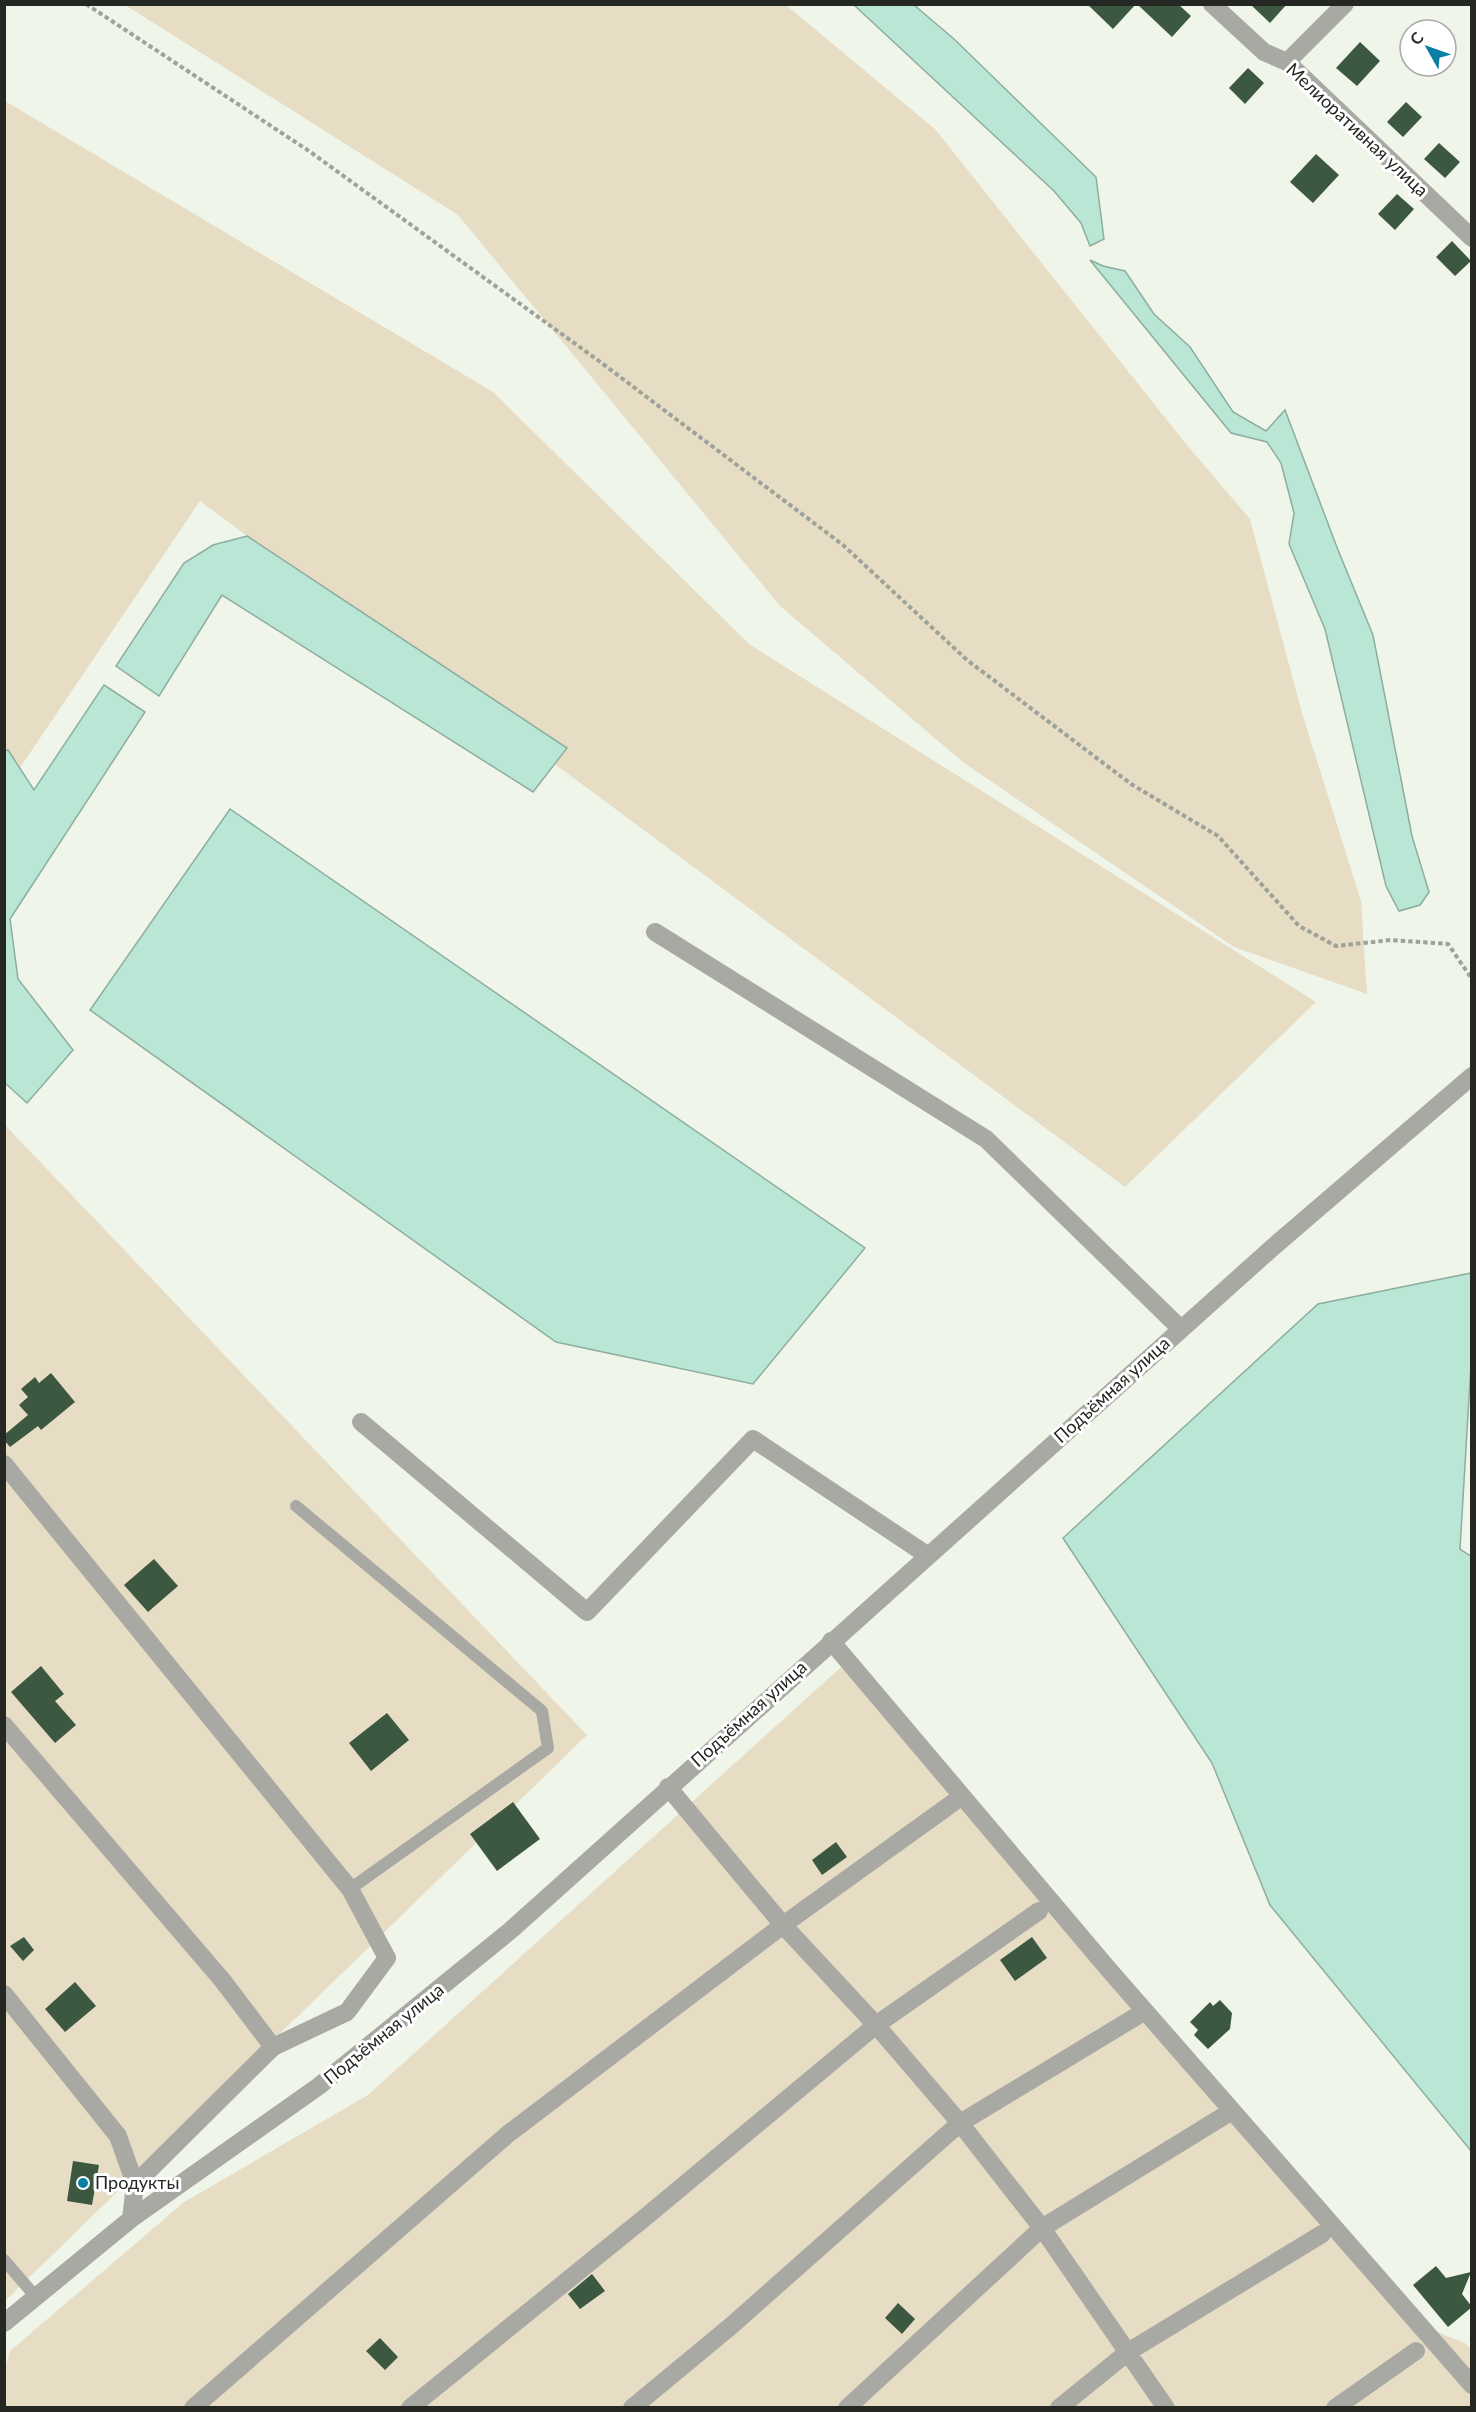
<svg xmlns="http://www.w3.org/2000/svg" width="1476" height="2412" font-family="Lato,sans-serif">
	<style>
		.green { fill: #e7ddc5 }
		.water { fill: #bae7d5; stroke: #8dad9f; stroke-width: 1.5 }
		.building { fill: #3c5840 }
		.lines { fill: none; stroke-linecap: round; stroke-linejoin: round }
		.path { stroke: #9ea299; stroke-width: 4; stroke-dasharray: 4.5 3; stroke-linecap: butt }
		.lane { stroke: #a9a9a4; stroke-width: 12 }
		.street { stroke: #a9a9a4; stroke-width: 18 }
		.poi-dot { fill: #0a7fa6; stroke: #fff; stroke-width: 2 }
		.labels { text-anchor: middle; stroke-width: 6; stroke-linejoin: round; paint-order: stroke }
		.street-label { font-size: 18px; fill: #252722; stroke: #fff }
		.poi-label { font-size: 18px; fill: #252722; stroke: #fff; text-anchor: start }
	</style>
	<rect width="100%" height="100%" fill="#f0f5ea"/>
	<path class="green" d="M125 5H786L935 129 1186 444 1250 519 1302 713 1361 901 1367 994 1234 947 964 763 780 606 458 215Z
		M5 101 493 392 749 644 1316 1002 1125 1187 200 501 5 790Z
		M5 1125 587 1735 5 2301Z
		M850 1659 1422 2326 1465 2343 1472 2351 1471 2408H5V2368L10 2351 184 2202 368 2095Z"/>
	<path class="water" d="M854 5H914L954 39 1096 177 1104 239 1090 246 1081 223 1054 191Z
		M1090 260 1103 266 1125 271 1154 314 1190 347 1233 412 1266 431 1285 410 1338 550 1373 635 1412 836 1429 892 1420 905 1399 911 1386 886 1325 629 1289 544 1294 513 1281 463 1267 442 1231 433Z
		M247 536 567 748 533 792 222 595 159 696 116 666 184 563 213 545Z
		M104 685 145 712 10 919 18 979 73 1050 27 1103 5 1083V751L8 750 34 790Z
		M230 809 865 1248 753 1384 556 1342 90 1010Z
		M1471 1273V1364L1460 1549 1472 1557 1471 2151 1270 1905 1212 1763 1063 1538 1318 1304Z"/>
	<path class="building" d="M1087 4H1136L1113 29Z
		M1137 4H1178L1191 16 1172 37Z
		M1250 4H1287L1270 23Z
		M1360 42 1380 61 1357 86 1336 68Z
		M1248 68 1264 83 1245 104 1229 88Z
		M1406 102 1422 117 1403 137 1387 122Z
		M1439 143 1460 162 1445 178 1424 159Z
		M1316 154 1339 175 1313 203 1290 182Z
		M1397 194 1414 209 1395 230 1378 214Z
		M1452 241 1471 261 1455 276 1436 257Z
		M51 1373 75 1402 41 1430 38 1426 10 1447 4 1440V1435L28 1415 19 1405 28 1397 21 1389 35 1377 39 1383Z
		M154 1559 178 1586 148 1612 124 1585Z
		M41 1666 64 1694 55 1701 76 1725 55 1743 11 1692Z
		M387 1713 409 1740 371 1771 349 1743Z
		M513 1802 540 1839 497 1871 470 1834Z
		M836 1842 847 1857 822 1875 812 1860Z
		M24 1937 34 1950 23 1961 10 1946Z
		M1032 1937 1047 1958 1015 1981 1000 1960Z
		M75 1982 96 2006 65 2032 45 2009Z
		M1220 2000 1232 2013 1230 2029 1208 2049 1194 2035 1198 2030 1190 2022 1210 2002 1213 2006Z
		M73 2161 99 2165 92 2205 67 2201Z
		M1436 2266 1446 2278 1471 2272 1462 2294 1472 2307 1448 2327 1413 2285Z
		M592 2274 605 2291 580 2309 568 2294Z
		M898 2303 915 2319 902 2334 885 2318Z
		M380 2338 398 2357 385 2370 366 2351Z"/>
	<g class="lines">
		<path class="path" d="M86 4 309 151 599 361 843 545 967 660 1131 784 1218 836 1299 926 1336 946 1391 940 1448 944 1472 979"/>
		<path class="lane" d="M296 1506 542 1711 548 1748 350 1889
			M4 2260 36 2297"/>
		<path class="street" d="M1212 4 1264 52 1287 62 1472 238
			M1287 62 1345 4
			M655 932 986 1139 1181 1329
			M361 1422 587 1612 753 1439 927 1555
			M4 1464 350 1889 387 1958 347 2012 273 2047 135 2184 131 2219
			M831 1641 1110 1971 1472 2385
			M4 1725 223 1981 273 2047
			M668 1787 783 1925 876 2025 960 2123 1042 2228 1166 2408
			M4 1994 118 2136 135 2184
			M4 2323 131 2219 319 2086 511 1930 1272 1248 1472 1076
			M193 2408 508 2134 783 1925 954 1802
			M410 2408 648 2215 876 2025 1039 1911
			M632 2408 731 2326 960 2123 1137 2016
			M847 2408 1042 2228 1227 2114
			M1059 2408 1128 2352 1322 2234
			M1335 2408 1416 2351"/>
	</g>
	<circle class="poi-dot" cx="83" cy="2183" r="6"/>
	<g class="labels">
		<g class="street-label">
			<text transform="translate(1357 130) rotate(43)" y="6">Мелиоративная улица</text>
			<text transform="translate(1112 1390) rotate(-42)" y="6">Подъёмная улица</text>
			<text transform="translate(749 1714) rotate(-42)" y="6">Подъёмная улица</text>
			<text transform="translate(384 2034) rotate(-39)" y="6">Подъёмная улица</text>
		</g>
		<g class="poi-label">
			<text x="95" y="2189">Продукты</text>
		</g>
	</g>
	<rect width="1476" height="2412" fill="none" stroke="#252722" stroke-width="12"/>
	<g transform="translate(1428 48) rotate(310)"><circle r="28" fill="#ffffff" stroke="#a8a9a7" stroke-width="1.5"/>
	<path d="M0-4.5L10 22L0 15L-10 22Z" fill="#0a7fa6"/>
	<text y="-9" font-size="16" font-weight="bold" text-anchor="middle" fill="#252722">С</text>
	</g>
</svg>
